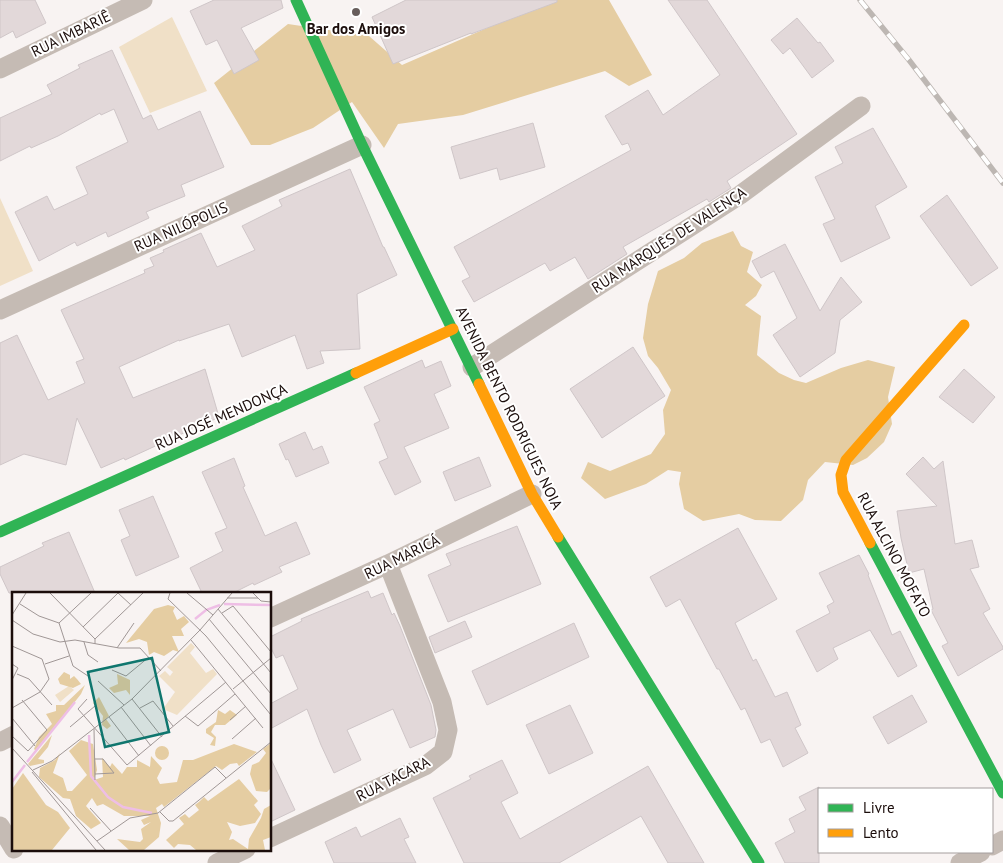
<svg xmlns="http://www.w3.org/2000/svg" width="1003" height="863" font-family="'PT Sans',sans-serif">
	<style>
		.green { fill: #f0e0c7 }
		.forest { fill: #e5cda2 }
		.building { fill: #e2d8d9; stroke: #cfc6c8 }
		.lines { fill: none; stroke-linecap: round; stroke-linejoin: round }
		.street { stroke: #c5bbb4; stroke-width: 19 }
		.fast { stroke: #30b455; stroke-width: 11 }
		.slow { stroke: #ff9f0a; stroke-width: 11 }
		.rail-casing { stroke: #bdb7b3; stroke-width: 5.5 }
		.rail { stroke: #fff; stroke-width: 4; stroke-dasharray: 11; stroke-linecap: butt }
		.poi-dot { fill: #685e5c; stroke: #fff; stroke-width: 2 }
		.labels { text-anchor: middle; stroke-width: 4; stroke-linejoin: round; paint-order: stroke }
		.poi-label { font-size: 15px; font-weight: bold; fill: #1b0d0b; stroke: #fff }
		.street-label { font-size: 15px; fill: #1b0d0b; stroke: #fff }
		.inset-river { fill: none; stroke: #eebee5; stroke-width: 2.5 }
		.inset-road { fill: none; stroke: #a09796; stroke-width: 1 }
		.view { fill: #0f766e; fill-opacity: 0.15; stroke: #0f766e; stroke-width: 2.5 }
		.inset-edge { fill: none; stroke: #1b0d0b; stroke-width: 2.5 }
	</style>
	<rect width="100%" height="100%" fill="#f8f3f2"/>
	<path class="green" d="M172 17 207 91 150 113 119 47Z
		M0 198 33 271 0 286Z"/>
	<path class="forest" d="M551 0H609L652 75 629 86 605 71 463 115 398 124 384 148 352 102 313 128 270 145H251L214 83 288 24 369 36 402 65Z
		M733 231 741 246 753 252 747 272 762 285 756 296 745 305 761 316 757 355 779 373 794 380 806 383 841 368 868 360 895 367 888 397 892 424 884 442 867 458 853 465 825 462 808 480 803 500 781 521 755 520 739 514 703 521 684 509 679 484 681 472 668 470 646 484 605 499 581 478 588 462 610 471 651 454 665 434 663 410 671 390 658 368 648 356 643 338 648 304 658 271 684 258 702 243Z"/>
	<path class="building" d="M0 0H35L46 23 16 38 13 31 0 38Z
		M214 0H281L283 8 241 28 259 60 234 74 217 40 206 45 190 11Z
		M406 0H557V2L471 34V33L393 64 372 17Z
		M668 0H707L797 134 727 181 731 188 709 202 707 199 623 247 627 254 588 279 575 257 550 271 545 263 474 302 462 281 470 277 454 247 631 150 628 143 622 145 605 116 648 90 663 115 720 75Z
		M797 18 818 43 820 42 834 61 812 78 790 48 783 54 771 40Z
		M112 50 143 119 151 115 158 130 200 111 224 167 181 185 185 196 146 212 149 218 108 237 106 232 77 246 75 242 39 261 15 212 47 196 54 210 88 194 76 167 128 142 114 109 101 115 100 113 58 136 31 148 30 146 0 161V118L52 94 47 85 80 68 78 65Z
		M533 123 545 167 500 180 497 168 460 179 451 147Z
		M873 128 907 187 875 206 890 238 841 262 823 224 835 219 815 177 843 163 835 147Z
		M350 169 383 247H384L397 275 357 294 360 349 320 351 324 363 307 369 295 335 242 357 229 324 179 341V340L119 367 133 398 205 369 219 417 205 424 188 429V431L125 460 124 458 101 468 77 418 66 465 24 454 0 465V343L17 335 48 400 85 383 76 362 84 359 61 310 145 273 144 270 154 266 150 258 164 252 163 250 201 233 217 267 255 250 242 226 282 206 279 200Z
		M947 195 998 268 971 286 920 216Z
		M785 244 820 311 841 277 862 302 840 320 835 353 800 377 773 335 797 318 774 271 761 278 752 261Z
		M633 347 665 396 602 438 570 389Z
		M422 360 425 368 441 361 451 386 434 394 449 428 404 447 421 482 395 495 379 462 388 458 374 424 380 421 364 387Z
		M964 369 995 397 973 423 939 397Z
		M305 432 313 450 322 446 329 463 296 477 288 459 286 460 279 444Z
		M479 457 491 486 455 501 443 472Z
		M923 457 934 469 943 461 955 544 972 540 979 567 970 569 990 609 983 613 1003 647V649L958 676 942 646 948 643 931 610 933 609 924 569 909 573 901 538 897 511 937 506 906 474Z
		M234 458 245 486 243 487 265 536 296 522 310 554 279 567 282 572 254 585 253 583 233 593H202L190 568 223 551 215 533 227 528 202 472Z
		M153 496 179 557 136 576 121 540 130 536 119 510Z
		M517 526 541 584 448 622 428 575 451 565 446 554Z
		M738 528 777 599 735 623 753 661 756 659 775 697 787 692 801 725 795 728 808 753 783 767 770 739 761 743 745 708 741 710 719 669H717L680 599 666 607 650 577Z
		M69 532 95 593H9L0 574V567L44 546 42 543Z
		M859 555 869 574 868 575 892 635 900 631 917 666 898 677 870 630 833 648 838 659 817 672 796 631 830 613 827 606 834 602 819 573Z
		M368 591 371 598 383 593 392 615 394 613 400 626 431 705 436 730 435 737 410 748 393 709 347 730 361 760 334 773 321 745 307 709 270 729V704L298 689 283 655 276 658 270 646V637L302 621 301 619Z
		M465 621 472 637 435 653 429 637Z
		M574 623 589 657 487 705 472 671Z
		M912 695 927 722 888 744 873 717Z
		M570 705 593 753 549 774 526 725Z
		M270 757 295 810 270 822Z
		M502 760 518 793 501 802 520 839 648 766 704 863H668L641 816 559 863H464L433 798 471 779 469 776Z
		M819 787V863H785L775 843 795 832 789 819 806 810 799 797Z
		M400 818 409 837 404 839 416 863H334L325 842 356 827 361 837Z"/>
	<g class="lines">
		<path class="street" d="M0 69 143 0
			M0 310 362 145
			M472 367 740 195 861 106
			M270 618 388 564 532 494
			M0 742 14 735
			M0 826 14 849
			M270 838 425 766 443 752 448 730 442 702 388 564
			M992 846 1003 840
			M217 863 246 849
			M960 863 981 852"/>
		<path class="fast" d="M296 0 362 145 479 384
			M0 532 356 373
			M558 537 759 863
			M870 543 1003 793"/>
		<path class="slow" d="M356 373 453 329
			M479 384 532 494 558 537
			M870 543 843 492 841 475 846 460 964 325"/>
		<g class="rail-casing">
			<path id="rail" d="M860 0 909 60 1003 183"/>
		</g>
		<use href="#rail" class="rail"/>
	</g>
	<circle class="poi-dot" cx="356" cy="12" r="5"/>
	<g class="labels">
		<g class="poi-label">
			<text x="356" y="34">Bar dos Amigos</text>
		</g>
		<g class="street-label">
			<text transform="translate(71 34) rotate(-26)" y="5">RUA IMBARIÊ</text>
			<text transform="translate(181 227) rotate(-24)" y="5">RUA NILÓPOLIS</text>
			<text transform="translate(669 240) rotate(-33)" y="5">RUA MARQUÊS DE VALENÇA</text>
			<text transform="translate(509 408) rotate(64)" y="5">AVENIDA BENTO RODRIGUES NOIA</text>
			<text transform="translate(221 417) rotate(-24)" y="5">RUA JOSÉ MENDONÇA</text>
			<text transform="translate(894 555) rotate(62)" y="5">RUA ALCINO MOFATO</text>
			<text transform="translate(402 557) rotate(-26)" y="5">RUA MARICÁ</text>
			<text transform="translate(393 779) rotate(-27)" y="5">RUA TACARA</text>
		</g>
	</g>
	<g transform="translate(12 592)">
		<rect width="259" height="259" fill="#f8f3f2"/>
		<path d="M179 51 183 55 178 61 194 81 201 77 205 82 165 123 151 117 163 100 147 84 153 79 158 84 161 80 155 75ZM57 94 62 98 48 110 43 103Z" fill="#f0e0c7"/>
		<path d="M156 13 163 15 161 19 165 28 172 24 177 30 169 37 172 44H160L167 60 161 58 152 64 142 60 137 63 135 50 127 47 114 51 142 17ZM52 80 58 83V87L62 84 65 87 69 92 61 96 48 92 46 87ZM105 82 118 88V103L114 98 102 101 97 96 106 92ZM73 93 69 102 24 159 22 157 27 145 40 132 34 122 44 119V113H52ZM87 105 97 124 94 127 99 134 95 137 90 133 91 124 81 111ZM206 118 213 122 218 118 225 123 213 133H203L199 140 204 145 203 154 198 153 202 146 194 141V137L204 130ZM40 143 36 155 26 167 32 168V171L18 174 16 172ZM69 148 81 152 85 178 82 188 91 185 90 166 98 175 100 171 110 182 115 175H125V168L138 175 139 164 150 176 145 186 148 192 165 190 171 168H181L222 152 245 160 227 174 225 171 218 172 210 178 204 174 152 215 150 212 144 216 149 231 147 245 132 258H117L105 247 128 250 131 247 129 237 139 230 132 233 129 228 138 224H112L91 212 85 214 80 206 74 214 89 231 79 237 64 224 58 207 51 206 27 185 28 176 43 168 48 161 41 181 51 186 55 199H60L75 183 57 159ZM259 151V196L255 200 244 199 238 182 240 173 247 170 254 161 251 157ZM143 161a7 7 0 1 1 14 0a7 7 0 1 1-14 0ZM11 181 34 213 46 220 58 236 40 258H0V197ZM227 187 246 209 242 213 249 222 243 231 228 234 215 230 220 240 217 248 221 247 236 257 237 247 249 226 252 217 259 213V245L251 248 253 258H184L178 253 166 252 162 256 154 248 172 232 167 226 173 222 177 226 187 218 183 213 188 209 192 205 196 209Z" fill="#e5cda2"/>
		<path class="inset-river" d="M212 12 259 13M183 27 194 18 208 13M77 143 79 184 96 205 111 215 140 221M15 170 63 110M0 190 13 173"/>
		<path class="inset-road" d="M38 1 83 47M158 1 156 7 194 44 259 123M175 1 201 23M241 1 249 9 259 10M215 6H246M8 12 27 24 47 31M206 17 259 81M210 21 221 14 259 60M0 23 14 1M197 27 259 102M0 28 21 42 48 50 63 48 107 56H128L149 79M47 31 61 74 76 84M47 31 79 1M71 35 106 1 119 13M179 48 251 136M72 50 76 63 86 70M83 52V47L131 1M0 54 30 67 37 87 28 100 0 116M105 56 122 31M0 72 6 76 0 88M33 72 57 64M100 78 114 84 137 65M5 82 17 87 40 113M86 89 112 113M221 97 259 66M75 107 66 117 115 173 214 90M120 107 150 145M109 115 139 154M128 116 141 109 161 134M173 124 186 134 223 102M97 125 127 164M0 126 23 154M218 128 234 114M58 135 83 114M82 137 83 188M0 144 16 159 35 138 10 108M220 147 244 126M0 156 93 258M83 167H91L102 181 83 182M21 178 40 169 120 107 188 38 220 1M20 180 84 258M78 216 99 239M148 220 157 229H161L259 150M85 249 118 226 146 221 203 175 214 186"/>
		<path class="view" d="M140 66 157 140 93 155 76 80Z"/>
		<rect width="259" height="259" class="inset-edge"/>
	</g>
	<rect x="818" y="788" width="175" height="65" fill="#ffffff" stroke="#a49e9d"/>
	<rect x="828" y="804" width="25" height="8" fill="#30b455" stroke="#a49e9d"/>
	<text x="863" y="813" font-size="15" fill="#1b0d0b">Livre</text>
	<rect x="828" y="829" width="25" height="8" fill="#ff9f0a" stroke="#a49e9d"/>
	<text x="863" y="838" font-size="15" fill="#1b0d0b">Lento</text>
</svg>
